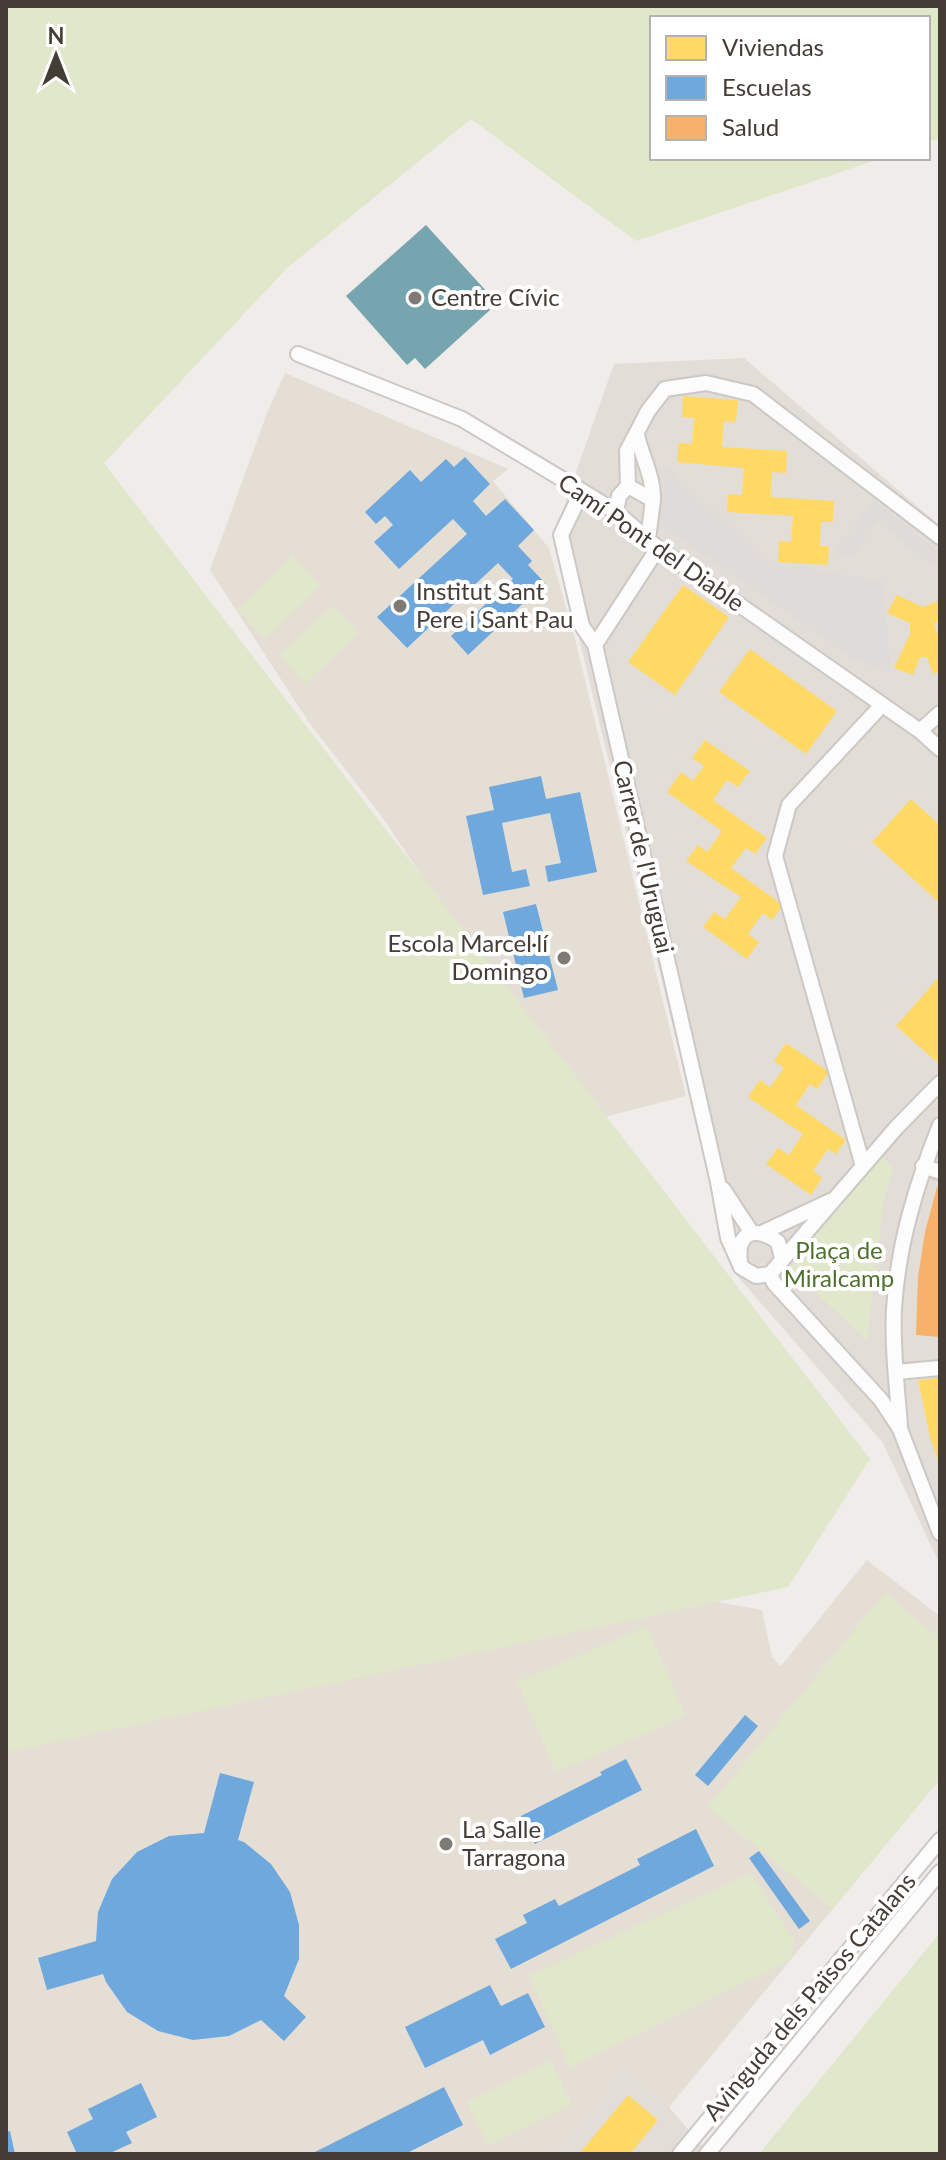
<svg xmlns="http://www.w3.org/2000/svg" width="946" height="2160" font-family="Lato,sans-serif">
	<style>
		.residential { fill: #e3ddd7 }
		.education { fill: #e5ded5 }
		.green { fill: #e0e7cb }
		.parking { fill: #dedbd9 }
		.homes { fill: #ffd966 }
		.schools { fill: #6fa8dc }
		.health { fill: #f6b26b }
		.public { fill: #76a5af }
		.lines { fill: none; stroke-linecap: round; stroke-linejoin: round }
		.street-casing { stroke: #cbc8c5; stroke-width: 18 }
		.street { stroke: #fdfcfc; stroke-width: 14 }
		.poi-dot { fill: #807a75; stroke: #fff; stroke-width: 3 }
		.labels { text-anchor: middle; stroke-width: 8; stroke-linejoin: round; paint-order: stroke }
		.poi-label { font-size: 24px; fill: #443d36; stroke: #fff; text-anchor: start }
		.street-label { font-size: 24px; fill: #443d36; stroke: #fff }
		.park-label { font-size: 24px; fill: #50702f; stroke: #fff }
	</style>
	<rect width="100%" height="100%" fill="#efece9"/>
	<path class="residential" d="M744 358 940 526V1565L883 1443 732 1270 554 535 614 364Z
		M625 2068 669 2107 709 2154H555Z"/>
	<path class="education" d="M285 373 508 469 493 481 549 548 576 643 686 1096 585 1122 385 821 308 721 210 570 267 413Z
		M867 1560 940 1616V1779L669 2107 625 2069 555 2154H6V1631L683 1596 762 1610 772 1657 781 1666Z"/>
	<path class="green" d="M6 6H940V138L928 142V18H652V158H882L636 241 471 119 287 268 104 463 870 1459 788 1587 6 1752Z
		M292 556 320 586 265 639 237 610Z
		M333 606 358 634 305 683 279 655Z
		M881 1156 894 1168 884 1199 867 1340 789 1268Z
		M885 1593 940 1639V1779L833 1909 708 1807Z
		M647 1626 686 1716 556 1772 517 1682Z
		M751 1873 794 1940 791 1960 570 2067 529 1976Z
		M940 1932V2154H759L934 1940Z
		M551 2061 572 2105 488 2145 467 2102Z"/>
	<path class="parking" d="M667 466 767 561 883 581 891 673 854 660 659 523Z
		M874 500 940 553V572L878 522 852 556 837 554 840 537 845 538Z"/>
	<path class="homes" d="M683 396 738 400 736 422 724 421 722 447 787 451 786 473 772 472 771 497 834 501 833 522H821L820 546H829L828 565 778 562 779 541 791 542 793 516 727 512 728 494 742 495 744 468 677 462 679 443 692 444 694 418 682 417Z
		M683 585 729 617 675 695 628 662Z
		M897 595 923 607 940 600V621L934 623 940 642V671L933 674 927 657H920L913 675 894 668 910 634V623L887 613Z
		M750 649 837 711 806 754 719 692Z
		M705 740 750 771 738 787 727 780 713 800 767 838 755 854 746 848 731 868 783 905 772 920 763 913 748 934 759 942 747 959 703 927 714 912 725 919 741 897 686 861 698 845 707 852 722 831 667 792 681 772 693 781 704 766 692 758Z
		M911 799 940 825V903L872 842Z
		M940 976V1061L938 1063 896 1026Z
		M786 1043 829 1072 817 1089 810 1084 796 1105 846 1140 836 1154 828 1149 813 1171 822 1178 811 1195 766 1164 778 1148 789 1155 803 1134 748 1097 760 1080 770 1087 784 1068 774 1061Z
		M940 1378V1466L930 1437 918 1380Z
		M628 2095 658 2120 630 2154H579Z"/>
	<path class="schools" d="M465 457 490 484 473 501 486 516 505 499 534 530 518 546 532 561 528 565 545 583 468 655 451 636 513 579 498 563 407 648 377 617 467 534 453 519 399 569 374 542 393 525 385 516 376 524 365 512 410 470 421 482 446 459 454 467Z
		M541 776 546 799 580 792 597 872 548 882 545 866 561 863 550 813 502 823 512 872 526 869 530 886 483 895 466 816 494 810 489 787Z
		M536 904 558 990 524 998 503 912Z
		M745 1715 758 1726 708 1786 695 1775Z
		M626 1759 642 1790 535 1844 521 1816 602 1775 600 1772Z
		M220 1773 254 1782 238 1840 244 1842 271 1864 290 1892 299 1925V1959L284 1996 306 2017 284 2041 261 2020 229 2036 193 2040 158 2031 127 2012 106 1982 103 1974 47 1990 38 1958 96 1941 98 1912 112 1879 137 1852 169 1836 204 1833Z
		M696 1829 714 1866 511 1969 495 1939 527 1923 523 1915 555 1899 559 1906 640 1865 637 1859Z
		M759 1851 810 1921 799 1929 749 1858Z
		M490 1985 501 2006 528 1993 545 2027 490 2055 483 2040 425 2068 405 2027Z
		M141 2083 157 2117 126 2132 132 2143 108 2154H77L67 2132 93 2119 88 2109Z
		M444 2087 463 2125 405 2154H311Z
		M10 2131 15 2154H6V2132Z"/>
	<path class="health" d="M937 1187 940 1188V1337L916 1335 918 1277 925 1232Z"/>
	<path class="public" d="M426 225 488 293 481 300 490 310 425 369 415 358 407 365 346 296Z"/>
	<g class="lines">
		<g class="street-casing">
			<path id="street" d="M298 354 462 419 582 491 616 512 658 548 920 731 940 749
				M637 435C642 457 654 478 653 500
				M628 486 627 451 648 411 665 389 706 383 753 394 940 537
				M582 491 561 535 582 626 595 645
				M616 512 619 496 628 486 653 500 648 539
				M658 548 595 645 718 1182 728 1238 741 1267
				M920 731 940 713
				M863 1166 775 856 789 805 882 705
				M923 1166 940 1172
				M723 1189 752 1233
				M764 1232 830 1201
				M782 1258 778 1242C752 1223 734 1235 741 1267L756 1276 770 1274 896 1128 940 1083
				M770 1274 774 1283 881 1400 900 1429 940 1533
				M896 1372 940 1368
				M900 1425C897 1387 892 1347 894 1309 898 1244 916 1185 940 1125
				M680 2154 940 1840
				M707 2154 940 1872"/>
		</g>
		<use href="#street" class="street"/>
	</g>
	<g class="poi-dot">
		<circle cx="415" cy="298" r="8"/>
		<circle cx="400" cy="606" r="8"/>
		<circle cx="564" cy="958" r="8"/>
		<circle cx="446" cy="1844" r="8"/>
	</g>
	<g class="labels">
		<g class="poi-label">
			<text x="431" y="306">Centre Cívic</text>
			<text x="416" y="600">Institut Sant<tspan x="416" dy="28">Pere i Sant Pau</tspan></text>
			<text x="548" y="952" text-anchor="end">Escola Marcel·lí<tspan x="548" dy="28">Domingo</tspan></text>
			<text x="462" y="1838">La Salle<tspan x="462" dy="28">Tarragona</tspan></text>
		</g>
		<g class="street-label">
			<text transform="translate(651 543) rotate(35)" y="8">Camí Pont del Diable</text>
			<text transform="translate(643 857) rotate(77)" y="8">Carrer de l'Uruguai</text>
			<text transform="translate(810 1997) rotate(-50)" y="8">Avinguda dels Països Catalans</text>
		</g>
		<g class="park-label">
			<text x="839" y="1259">Plaça de<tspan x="839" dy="28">Miralcamp</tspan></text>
		</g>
	</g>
	<rect width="946" height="2160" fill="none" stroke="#443d36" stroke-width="16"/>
	<rect x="650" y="16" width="280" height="144" fill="#ffffff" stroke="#b4b1af" stroke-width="2"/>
	<rect x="666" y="36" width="40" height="24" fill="#ffd966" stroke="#b4b1af" stroke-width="2"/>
	<text x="722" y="56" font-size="24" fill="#443d36">Viviendas</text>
	<rect x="666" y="76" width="40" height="24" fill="#6fa8dc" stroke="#b4b1af" stroke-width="2"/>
	<text x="722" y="96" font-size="24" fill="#443d36">Escuelas</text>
	<rect x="666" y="116" width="40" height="24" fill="#f6b26b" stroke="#b4b1af" stroke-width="2"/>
	<text x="722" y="136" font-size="24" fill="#443d36">Salud</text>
	<g transform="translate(56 56)" stroke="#ffffff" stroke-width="6" paint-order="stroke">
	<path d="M0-6L14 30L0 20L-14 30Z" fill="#443d36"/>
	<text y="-12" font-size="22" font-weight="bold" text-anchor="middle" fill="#443d36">N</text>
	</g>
</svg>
